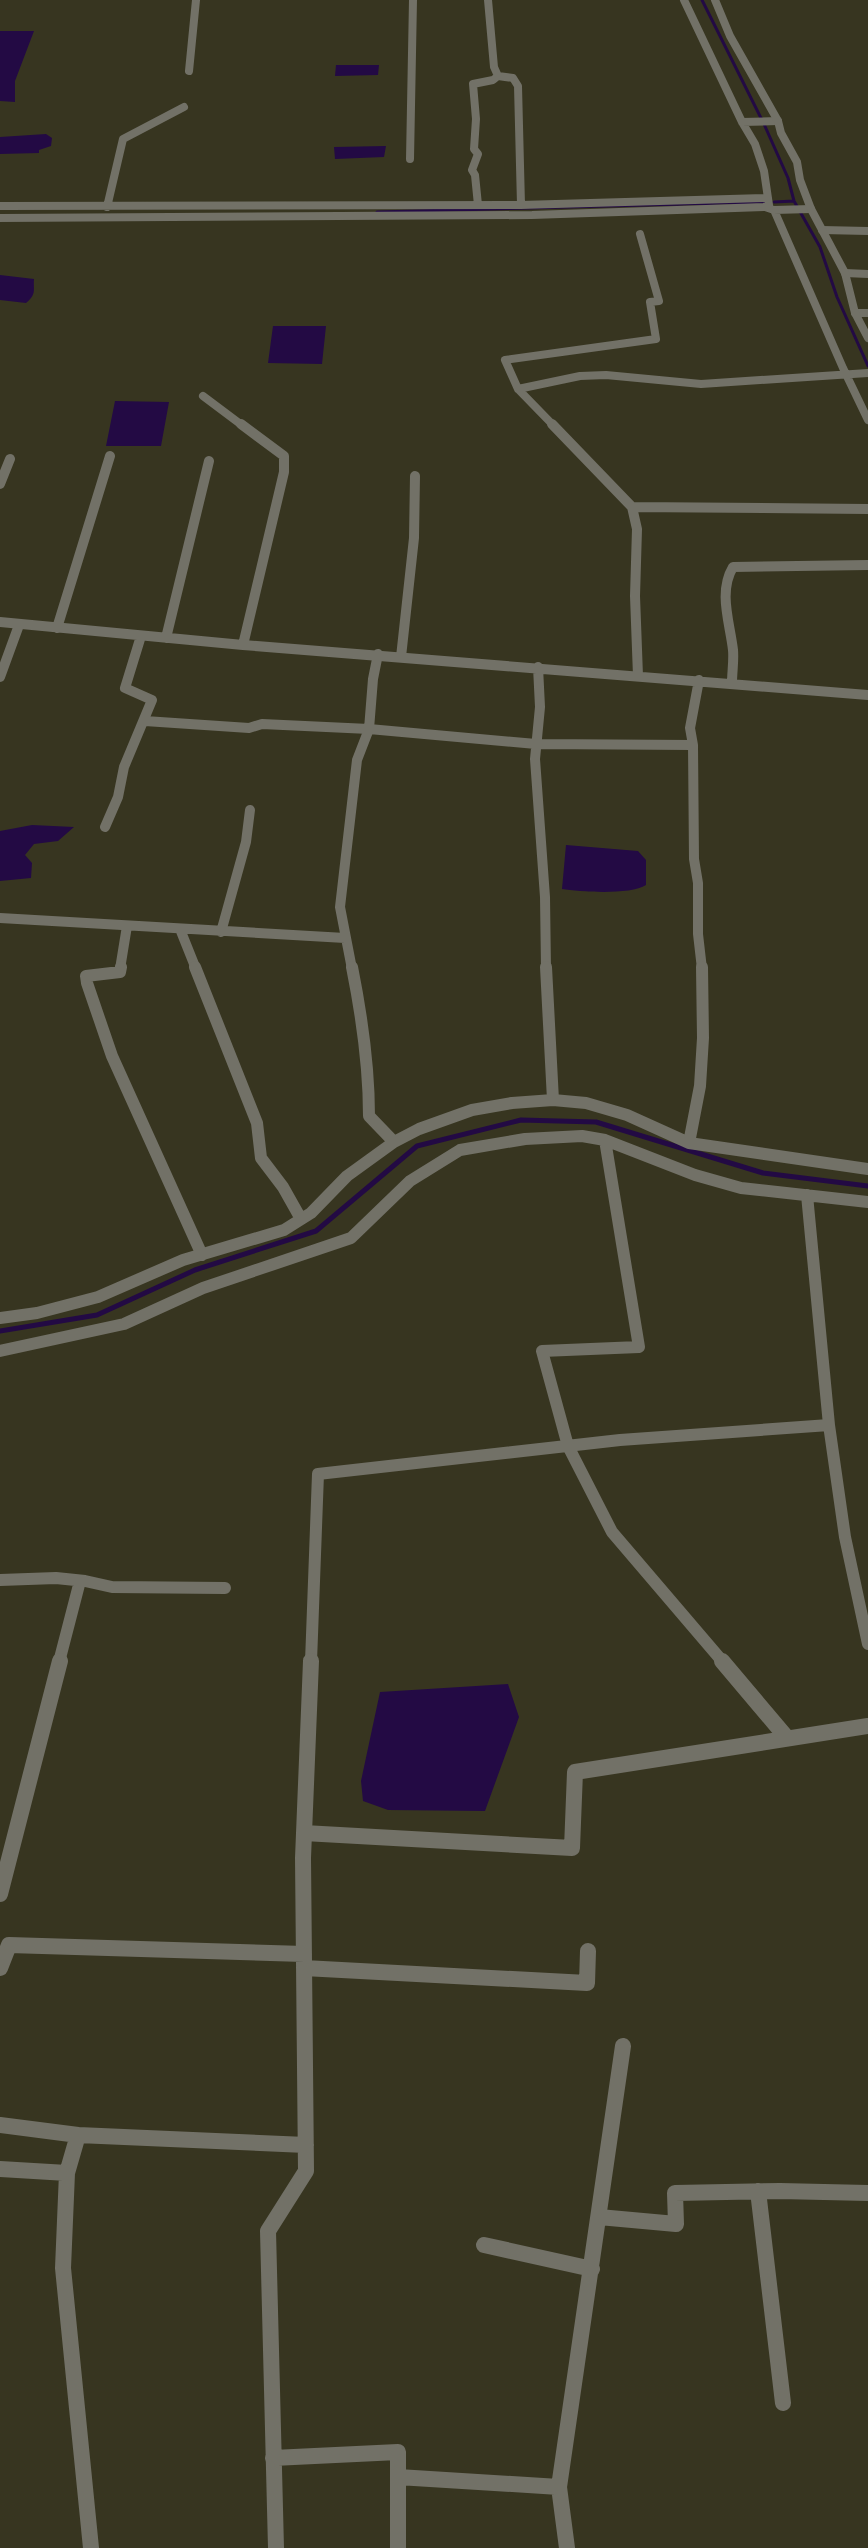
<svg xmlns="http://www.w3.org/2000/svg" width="868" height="2548" font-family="Overpass,sans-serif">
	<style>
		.water { fill: #230a44 }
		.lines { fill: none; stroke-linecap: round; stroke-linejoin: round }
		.stream-far1 { stroke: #230a44; stroke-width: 3 }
		.stream { stroke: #230a44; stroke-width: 5 }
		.minor-far3 { stroke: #727167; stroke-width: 8 }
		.minor-far2 { stroke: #727167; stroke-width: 10 }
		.minor-far1 { stroke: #727167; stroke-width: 12 }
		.minor { stroke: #727167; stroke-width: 16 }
		.tertiary { stroke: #727167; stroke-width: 8 }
	</style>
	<rect width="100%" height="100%" fill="#373520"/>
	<path class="water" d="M0 31H34L15 81V102L0 101Z
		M336 65H379L378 75 335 76Z
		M46 134 52 138 51 146 39 150V153L0 154V137Z
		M386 146 384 157 335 159 334 147Z
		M0 275 34 279C33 290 37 294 26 303L0 300Z
		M273 326H326L322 364 268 363Z
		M115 401 169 402 161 446H106Z
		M32 825 74 827 58 841 34 844 25 855 32 863 31 878 0 881V831Z
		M566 845 638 851 646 860V885C631 895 581 892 562 889Z
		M508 1684 519 1717 485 1811 388 1810 363 1801 361 1781 380 1692Z"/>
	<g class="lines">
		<path class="stream-far1" d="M702 0 764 124 788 178 794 201 820 247 837 297 868 366
			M774 202 794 201
			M377 212 765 202"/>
		<path class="stream" d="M0 1331 97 1315 195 1270 316 1231 417 1146 521 1120 596 1122 763 1173 868 1186"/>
		<path class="minor-far3" d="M488 0 494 67 498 76 513 78 518 86 521 205
			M684 0 742 122 755 144 764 171 769 205
			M189 71 196 0
			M742 122 778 121
			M410 159 413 0
			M478 205 475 175 472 170 478 154 474 149 476 119 473 84 493 80 498 76
			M0 206 521 205 768 198
			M107 207 123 139 184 107
			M811 209 774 210 843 368 868 420
			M0 218 532 215 765 207 774 210
			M822 230 868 231
			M845 273 868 274
			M855 313H868
			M518 389 580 376 606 375 701 384 868 373
			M203 396 243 426
			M554 426 518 389 505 360 656 339 650 302 659 301 640 234"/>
		<path class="minor-far2" d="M241 424 284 456V472L243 645
			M552 424 632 507 637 529 635 596 638 676
			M0 484 10 459
			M632 507 868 509
			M0 622 243 645 868 695
			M57 628 110 456
			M166 638 209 461
			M401 657 414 538 415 476
			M538 667 540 707 535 759 545 897 546 969
			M0 677 19 625
			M699 680 690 728 693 745 694 859 698 883V934L702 969
			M732 683C732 672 734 661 733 650 730 623 718 592 733 567L868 565
			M145 721 249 728 262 724 369 729 536 744 693 745
			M105 827 118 797 124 767 152 700 125 688 141 636
			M0 918 345 938
			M180 929 196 969
			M221 932 246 842 250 810
			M120 969 127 926
			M352 969 340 907 357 760 369 729 373 679 378 654"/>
		<path class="minor-far1" d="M121 967 120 972 86 976 87 983 112 1056 202 1255
			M195 967 257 1123 261 1158 283 1187 301 1219
			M352 967C362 1017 369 1066 369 1116L394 1142
			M546 967 553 1100
			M605 1140 639 1347 542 1351 568 1446 612 1532 723 1662
			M689 1143 700 1086 703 1038 702 967
			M807 1195 829 1425
			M0 1318 37 1313 98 1297 183 1260 284 1230 311 1213 347 1176 394 1142 419 1129 472 1110 512 1103 553 1100 586 1103 627 1115 689 1143 868 1169
			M0 1351 124 1324 203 1288 351 1238 410 1181 460 1150 525 1139 582 1136 605 1140 695 1175 741 1188 868 1202
			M0 1580 56 1578 85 1581 112 1587 225 1588
			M59 1662 80 1581
			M311 1662 318 1474 620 1440 829 1425 845 1537 868 1644"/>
		<path class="minor" d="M722 1661 787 1738
			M304 1833 572 1848 575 1772 868 1726
			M0 1894 60 1661
			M0 1968 9 1945 304 1954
			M304 1968 587 1983 588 1951
			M0 2125 78 2135
			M0 2169 67 2173 78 2135 306 2145
			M67 2173 63 2268 91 2548
			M758 2191 783 2403
			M599 2217 676 2224 675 2193 780 2191 868 2193
			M484 2245 592 2269
			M273 2458 398 2452V2548
			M398 2477 559 2487
			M276 2548 268 2231 306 2171 303 1858 311 1661
			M567 2548 559 2487 623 2046"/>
		<path class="tertiary" d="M715 0 730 36 778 121 781 133 797 162 800 180 811 209 845 273 855 313 868 338"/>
	</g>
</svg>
